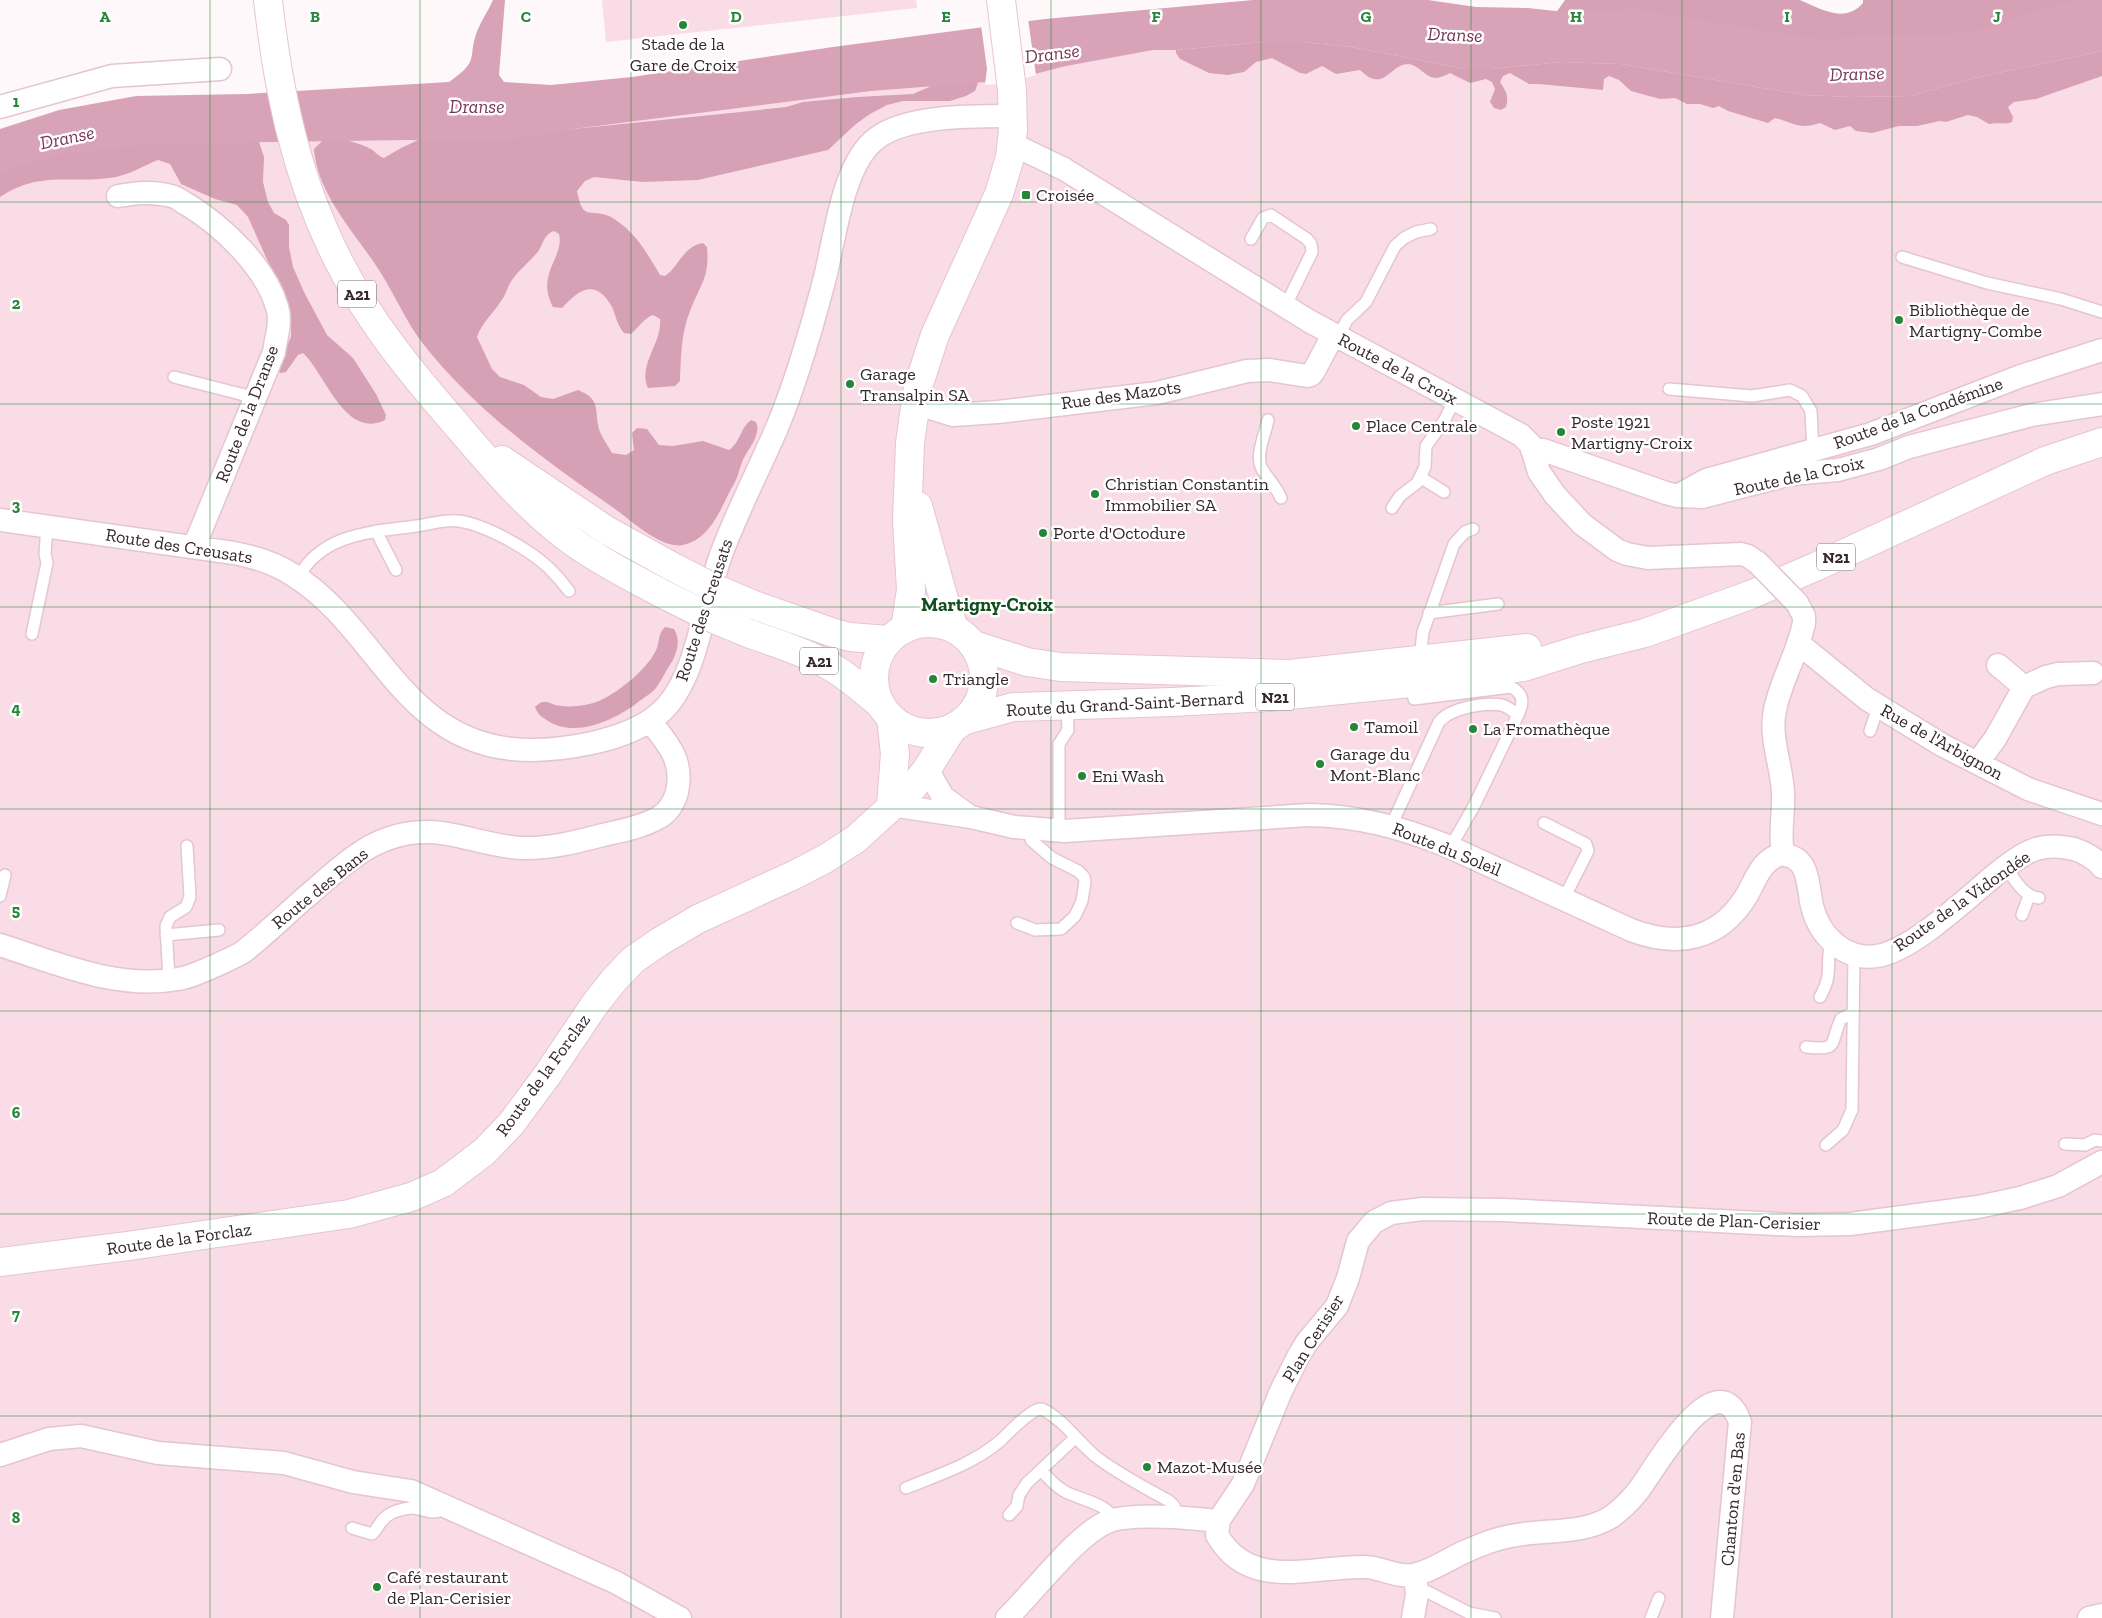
<svg xmlns="http://www.w3.org/2000/svg" width="2102" height="1618" font-family="'Zilla Slab',serif">
	<style>
		.green { fill: #fadce7 }
		.forest { fill: #d7a1b5 }
		.water { fill: #d8a2b7 }
		.pier { fill: #fef8fa }
		.lines { fill: none; stroke-linecap: round; stroke-linejoin: round }
		.lane-casing { stroke: #e4c5d0; stroke-width: 14 }
		.street-casing { stroke: #e4c5d0; stroke-width: 25 }
		.secondary-casing { stroke: #e4c5d0; stroke-width: 30 }
		.primary-casing { stroke: #e4c5d0; stroke-width: 30 }
		.highway-casing { stroke: #e4c5d0; stroke-width: 30 }
		.lane { stroke: #fff; stroke-width: 11 }
		.street { stroke: #fff; stroke-width: 22 }
		.secondary { stroke: #fff; stroke-width: 28 }
		.primary { stroke: #fff; stroke-width: 28 }
		.highway { stroke: #fff; stroke-width: 28 }
		.street-bridge-casing { stroke: #e4c5d0; stroke-width: 25; stroke-linecap: butt }
		.highway-bridge-casing { stroke: #e4c5d0; stroke-width: 30; stroke-linecap: butt }
		.street-bridge { stroke: #fff; stroke-width: 22 }
		.highway-bridge { stroke: #fff; stroke-width: 28 }
		.grid { fill: none; stroke: #258639; stroke-width: 1; stroke-opacity: 0.55 }
		.poi-dot { fill: #258639; stroke: #fff; stroke-width: 2 }
		.labels { text-anchor: middle; stroke-width: 5; stroke-linejoin: round; paint-order: stroke }
		.shield { fill: #fff; stroke: #71686b; stroke-width: 1 }
		.shield-label { font-size: 16px; font-weight: bold; fill: #34282c }
		.poi-label { font-size: 18px; fill: #34282c; stroke: #fff; text-anchor: start }
		.street-label { font-size: 18px; fill: #34282c; stroke: #fff }
		.water-label { font-size: 19px; font-style: italic; fill: #783653; stroke: #fff }
		.neighbourhood-label { font-size: 19px; font-weight: bold; fill: #124f1e; stroke: #fff }
		.grid-label { font-size: 16px; text-anchor: middle; font-weight: bold; fill: #258639; stroke: #fff; stroke-width: 5; stroke-linejoin: round; paint-order: stroke }
	</style>
	<rect width="100%" height="100%" fill="#fef8fa"/>
	<path class="green" d="M602 0H916L917 8 606 42Z
		M1306 19 2102 43V1618H0V158L631 105Z"/>
	<path class="forest" d="M1565 0H1800C1821 9 1845 24 1863 3V0H2102V16L1885 54 1550 21Z
		M1264 42H1302L1351 47 1466 69H1491L1561 62 1621 64 1804 95 1850 97 1911 96 1975 78 2102 51V76L2036 99 2014 102 2008 107 2013 117 2012 122C2004 125 1997 122 1989 124L1977 117 1968 115 1946 122 1940 121 1917 126H1899L1872 133 1856 131 1850 126 1835 130 1820 123C1799 130 1794 123 1775 118L1768 123 1728 111 1719 106 1713 108 1700 104H1687L1675 98 1660 99 1631 91 1619 80 1609 76 1604 79 1603 90 1539 84H1529L1510 73 1503 76 1500 82C1506 91 1509 96 1506 107L1501 110 1494 108 1490 102 1495 89 1492 82 1486 79 1470 83 1450 73C1446 75 1440 78 1435 78 1425 77 1419 65 1408 64 1390 64 1384 94 1360 70L1336 74 1322 66 1306 74 1300 73 1272 58 1256 62 1244 72 1228 75 1209 73 1180 59 1176 53V50Z
		M956 75 978 83 975 91 966 96 950 101H903L887 105 870 114 856 124 828 150 698 180 643 182 594 177 585 181 577 191C583 222 589 208 609 216 614 218 621 224 625 227 640 240 650 258 660 275L665 276C679 267 683 246 703 243L707 247C710 277 700 285 690 311 681 334 681 356 680 381L675 386 648 388C637 365 663 342 660 319L653 315C644 318 638 328 631 334L624 333C617 325 616 316 612 307 596 279 580 288 562 308L553 307C535 274 565 257 559 234L554 231C542 235 544 246 536 254 528 263 519 270 512 280 507 287 506 295 501 301 493 314 482 322 477 337L492 369 500 377 524 385 541 397 553 399 578 390C603 400 593 411 600 432 603 439 608 446 612 453L626 455 634 450 632 433 637 428 647 429 659 445 673 446 703 441 729 450C740 443 740 428 751 420L756 422C757 425 758 428 757 432 755 443 746 452 742 462 739 470 738 477 734 484 721 506 712 539 683 545 661 549 632 521 615 509 545 460 477 412 424 345 405 321 393 290 375 264 352 230 317 192 314 149L324 139C339 138 358 142 371 149 376 152 378 156 384 158L401 148 429 135 504 136 731 113 786 107 803 102 857 97 913 94Z
		M255 138 259 142 264 157 263 182 268 202 274 213 286 220 289 225V247L293 267 304 292 327 335 353 358 376 394 386 415 385 420C345 440 325 373 303 353L298 355 286 372 281 373 276 369 291 337V313L248 217 237 205 215 199 181 184 170 164 158 160C142 166 134 173 116 177 73 185 42 169 0 197V164L66 147Z
		M665 627 674 629C682 642 676 656 668 668 664 675 660 682 656 688 652 693 646 696 641 700 617 719 577 739 548 721 542 717 538 715 535 707 538 704 540 702 544 702 548 701 551 704 555 705 568 708 589 706 601 700 620 691 649 668 657 648 660 639 658 634 665 627Z"/>
	<path class="water" d="M493 0H505L499 75 504 82 551 85 632 77 833 47 1045 19 1253 0H1428L1476 7 1528 8 1574 13 1636 9 1801 37 1828 39 1881 35 1940 36 1996 26 2027 13 2070 1 2102 0V51L1975 78 1911 96 1850 97 1804 95 1621 64 1561 62 1491 69H1466L1351 47 1302 42H1264L1176 50H1153L1066 66 1011 80 871 91 573 129 496 142 409 140 146 144 65 154 35 161 0 173V129L59 110 136 96 246 94 449 82C482 59 466 59 478 29 482 19 489 10 493 0Z"/>
	<path class="pier" d="M1028 19 1036 75 1011 83 985 85 987 69 981 25Z"/>
	<g class="lines">
		<g class="lane-casing">
			<path id="lane" d="M1251 239 1263 218 1271 215 1307 239 1311 244 1312 252 1285 307
				M1902 257 1987 283 2061 299 2102 312
				M1338 338 1347 320 1366 302 1395 246 1404 238 1416 232 1431 229
				M174 377 256 398
				M1669 389 1752 396 1790 390 1802 396 1811 411 1813 450
				M1268 420C1265 436 1253 458 1264 472 1270 481 1277 488 1281 498
				M1420 477 1444 492
				M1392 508 1400 496 1417 483 1425 467 1426 446 1444 421 1455 399
				M376 531 396 570
				M298 578C322 533 372 532 417 526 430 524 446 519 459 521 486 525 529 549 549 568 556 575 563 583 569 591
				M1429 613 1498 604
				M32 634 47 563 45 554 47 526
				M1420 659 1423 632 1454 544 1465 532 1473 529
				M1411 683 1414 699 1511 687C1524 694 1524 702 1518 715
				M1870 731 1878 707
				M1544 823 1586 844 1588 851 1563 900
				M1391 826 1439 722C1450 708 1485 702 1502 705 1508 707 1513 711 1518 715L1474 806 1450 848
				M1059 831V744L1068 730 1067 706
				M2006 867C2015 880 2023 896 2039 898
				M0 896 5 875
				M2022 915 2029 896
				M1017 923 1035 930 1061 929 1075 916 1082 901 1085 882 1084 877 1078 871 1052 858 1031 840V829
				M166 935 219 930
				M169 980 166 926 170 917 186 907 190 897 187 846
				M1820 997C1834 972 1825 965 1831 942
				M1806 1047C1841 1051 1829 1043 1841 1019L1853 1013
				M2065 1144 2085 1145 2095 1140 2102 1141
				M1826 1145 1843 1130 1852 1110 1854 954
				M1041 1470C1048 1478 1055 1486 1064 1491 1080 1500 1107 1503 1115 1520
				M906 1488C938 1475 973 1464 1000 1441 1009 1433 1031 1408 1042 1409 1064 1420 1077 1441 1095 1456 1118 1474 1144 1487 1169 1501L1174 1506 1178 1517
				M1009 1515 1017 1506 1019 1495 1027 1483 1076 1437
				M352 1528 372 1534C376 1531 376 1529 379 1525 386 1513 397 1510 410 1508 420 1507 432 1516 441 1510
				M1416 1586 1469 1613 1495 1618
				M1651 1618 1659 1598"/>
		</g>
		<g class="street-casing">
			<path id="street" d="M0 107 112 76 220 69
				M1012 144 1064 169 1309 321 1521 435 1531 445 1539 472 1555 495 1582 524 1617 550 1627 554 1648 558 1741 554 1748 556 1758 563
				M118 196C136 193 153 191 171 196 177 197 182 202 188 205 222 226 265 266 277 307 282 321 276 337 274 352L194 547
				M915 403 953 415 998 412 1157 393 1247 371 1270 370 1307 376 1311 375 1314 371 1333 335
				M1532 450H1543L1666 493 1678 496 1702 497 1791 474 1838 470 1879 459 1909 447 2032 415 2102 404
				M1679 495 1706 480 1871 434 2021 376 2102 350
				M0 520 234 553C255 557 275 563 293 575 375 625 401 738 512 749 555 753 630 742 662 711 699 676 704 598 722 552 738 510 758 471 776 430 796 383 810 334 823 285 835 243 841 164 877 138 907 115 975 116 1013 116
				M1797 603 1804 616V623C1798 653 1781 680 1775 710 1769 738 1782 765 1783 793 1784 814 1779 833 1783 854 1791 856 1797 858 1802 865 1809 876 1809 893 1812 906 1819 935 1844 961 1877 956 1912 951 1967 898 1995 875 2008 865 2021 854 2036 849 2049 845 2061 846 2074 849 2084 852 2096 859 2102 867
				M1798 643 1867 699 1942 745 2028 789 2102 814
				M1998 665 2024 687
				M1978 762 1995 739 2024 687 2046 677 2058 674 2093 673
				M927 769 943 797 969 816
				M891 805 971 817 1014 827 1065 831 1309 815C1359 816 1399 827 1445 845L1631 930C1678 948 1720 940 1747 895 1756 879 1762 858 1783 854
				M0 945C56 963 117 990 178 979 192 977 204 970 217 965 225 961 235 957 243 952 265 935 285 915 306 897 331 876 358 848 390 838 438 821 474 845 521 848 549 849 576 842 603 835 621 831 642 827 658 818 669 812 674 803 677 792 684 760 668 744 650 721
				M0 1455 49 1439 81 1436 158 1453 284 1463 353 1482 411 1491 615 1582 680 1618
				M1007 1618C1033 1593 1076 1535 1107 1522 1132 1512 1191 1518 1219 1521
				M1413 1618 1417 1594 1415 1575
				M1722 1618 1740 1422C1717 1356 1653 1472 1638 1491 1630 1501 1621 1510 1611 1517 1582 1535 1544 1529 1511 1536 1494 1539 1477 1546 1462 1553 1447 1560 1433 1570 1417 1574 1399 1579 1383 1568 1366 1567 1315 1565 1250 1593 1217 1535L1219 1520 1243 1484 1281 1391 1298 1357 1307 1342 1337 1306 1348 1278 1358 1241 1374 1222 1391 1213 1422 1209 1504 1210 1797 1225 1850 1224 1978 1207 2020 1198 2058 1186 2102 1162
				M2089 1618 2102 1615"/>
		</g>
		<g class="secondary-casing">
			<path id="secondary" d="M918 506 943 596 954 628
				M905 629 911 590 907 521 910 443 918 387 935 335 999 194 1010 157 1013 130 1012 90 1001 0
				M891 718 895 754 891 805
				M0 1262 128 1246 349 1214 411 1197 443 1183 484 1152 511 1124 548 1074 595 1004 614 980 633 960 659 942 698 919 794 875 825 859 856 839 913 787 927 769 952 729"/>
		</g>
		<g class="primary-casing">
			<path id="primary" d="M874 678a55 55 0 1 1 110 0a55 55 0 1 1-110 0Z
				M974 645 1027 662 1060 667 1290 674 1527 648
				M966 720 1013 707 1172 702 1269 697 1411 683 1524 667 1581 649 1645 633 1750 595 1815 567 2045 461 2102 442"/>
		</g>
		<g class="highway-casing">
			<path id="highway" d="M268 0C278 90 296 177 337 258 367 319 410 371 455 423 490 464 525 506 569 539 598 560 631 577 663 594
				M502 460 606 530 673 567
				M754 605 834 633 850 637 889 640
				M748 633C775 643 803 651 828 665 847 675 864 691 881 705"/>
		</g>
		<use href="#lane" class="lane"/>
		<use href="#street" class="street"/>
		<use href="#secondary" class="secondary"/>
		<use href="#primary" class="primary"/>
		<use href="#highway" class="highway"/>
		<g class="street-bridge-casing">
			<path id="street-bridge" d="M1758 563 1797 603"/>
		</g>
		<g class="highway-bridge-casing">
			<path id="highway-bridge" d="M673 567 716 589 754 605
				M663 594 707 616 748 633"/>
		</g>
		<use href="#street-bridge" class="street-bridge"/>
		<use href="#highway-bridge" class="highway-bridge"/>
	</g>
	<path class="grid" d="M210 0V1618M420 0V1618M631 0V1618M841 0V1618M1051 0V1618M1261 0V1618M1471 0V1618M1682 0V1618M1892 0V1618M0 202H2102M0 404H2102M0 607H2102M0 809H2102M0 1011H2102M0 1214H2102M0 1416H2102"/>
	<g class="poi-dot">
		<circle cx="683" cy="25" r="5"/>
		<rect x="1021" y="190" width="10" height="10" rx="2.5"/>
		<circle cx="1899" cy="320" r="5"/>
		<circle cx="850" cy="384" r="5"/>
		<circle cx="1356" cy="426" r="5"/>
		<circle cx="1561" cy="432" r="5"/>
		<circle cx="1095" cy="494" r="5"/>
		<circle cx="1043" cy="533" r="5"/>
		<circle cx="933" cy="679" r="5"/>
		<circle cx="1354" cy="727" r="5"/>
		<circle cx="1473" cy="729" r="5"/>
		<circle cx="1320" cy="764" r="5"/>
		<circle cx="1082" cy="776" r="5"/>
		<circle cx="1147" cy="1467" r="5"/>
		<circle cx="377" cy="1587" r="5"/>
	</g>
	<g class="labels">
		<g class="shield">
			<rect x="338" y="280.5" width="38" height="27" rx="4"/>
			<rect x="1817" y="543.5" width="38" height="27" rx="4"/>
			<rect x="800" y="647.5" width="38" height="27" rx="4"/>
			<rect x="1256" y="683.5" width="38" height="27" rx="4"/>
		</g>
		<g class="shield-label">
			<text x="357" y="300">A21</text>
			<text x="1836" y="563">N21</text>
			<text x="819" y="667">A21</text>
			<text x="1275" y="703">N21</text>
		</g>
		<g class="poi-label">
			<text x="683" y="50" text-anchor="middle">Stade de la<tspan x="683" dy="21">Gare de Croix</tspan></text>
			<text x="1036" y="201">Croisée</text>
			<text x="1909" y="316">Bibliothèque de<tspan x="1909" dy="21">Martigny-Combe</tspan></text>
			<text x="860" y="380">Garage<tspan x="860" dy="21">Transalpin SA</tspan></text>
			<text x="1571" y="428">Poste 1921<tspan x="1571" dy="21">Martigny-Croix</tspan></text>
			<text x="1366" y="432">Place Centrale</text>
			<text x="1105" y="490">Christian Constantin<tspan x="1105" dy="21">Immobilier SA</tspan></text>
			<text x="1053" y="539">Porte d'Octodure</text>
			<text x="943" y="685">Triangle</text>
			<text x="1364" y="733">Tamoil</text>
			<text x="1483" y="735">La Fromathèque</text>
			<text x="1330" y="760">Garage du<tspan x="1330" dy="21">Mont-Blanc</tspan></text>
			<text x="1092" y="782">Eni Wash</text>
			<text x="1157" y="1473">Mazot-Musée</text>
			<text x="387" y="1583">Café restaurant<tspan x="387" dy="21">de Plan-Cerisier</tspan></text>
		</g>
		<g class="street-label">
			<text transform="translate(1398 369) rotate(28)" y="6">Route de la Croix</text>
			<text transform="translate(1121 395) rotate(-8)" y="6">Rue des Mazots</text>
			<text transform="translate(1918 413) rotate(-20)" y="6">Route de la Condémine</text>
			<text transform="translate(247 414) rotate(-69)" y="6">Route de la Dranse</text>
			<text transform="translate(1799 476) rotate(-12)" y="6">Route de la Croix</text>
			<text transform="translate(179 546) rotate(9)" y="6">Route des Creusats</text>
			<text transform="translate(704 610) rotate(-72)" y="6">Route des Creusats</text>
			<text transform="translate(1125 704) rotate(-3)" y="6">Route du Grand-Saint-Bernard</text>
			<text transform="translate(1942 742) rotate(29)" y="6">Rue de l'Arbignon</text>
			<text transform="translate(1447 849) rotate(22)" y="6">Route du Soleil</text>
			<text transform="translate(320 888) rotate(-39)" y="6">Route des Bans</text>
			<text transform="translate(1962 901) rotate(-35)" y="6">Route de la Vidondée</text>
			<text transform="translate(543 1075) rotate(-54)" y="6">Route de la Forclaz</text>
			<text transform="translate(1734 1221) rotate(2)" y="6">Route de Plan-Cerisier</text>
			<text transform="translate(179 1239) rotate(-8)" y="6">Route de la Forclaz</text>
			<text transform="translate(1313 1338) rotate(-58)" y="6">Plan Cerisier</text>
			<text transform="translate(1733 1499) rotate(-85)" y="6">Chanton d'en Bas</text>
		</g>
		<g class="water-label">
			<text transform="translate(1455 34) rotate(2)" y="7">Dranse</text>
			<text transform="translate(1052 53) rotate(-7)" y="7">Dranse</text>
			<text transform="translate(1857 73) rotate(-2)" y="7">Dranse</text>
			<text x="477" y="113">Dranse</text>
			<text transform="translate(67 137) rotate(-12)" y="7">Dranse</text>
		</g>
		<g class="neighbourhood-label">
			<text x="987" y="611">Martigny-Croix</text>
		</g>
	</g>
	<g class="grid-label">
		<text x="105" y="22">A</text>
		<text x="315" y="22">B</text>
		<text x="526" y="22">C</text>
		<text x="736" y="22">D</text>
		<text x="946" y="22">E</text>
		<text x="1156" y="22">F</text>
		<text x="1366" y="22">G</text>
		<text x="1576" y="22">H</text>
		<text x="1787" y="22">I</text>
		<text x="1997" y="22">J</text>
		<text x="16" y="107">1</text>
		<text x="16" y="309">2</text>
		<text x="16" y="511">3</text>
		<text x="16" y="714">4</text>
		<text x="16" y="916">5</text>
		<text x="16" y="1118">6</text>
		<text x="16" y="1320">7</text>
		<text x="16" y="1523">8</text>
	</g>
</svg>
